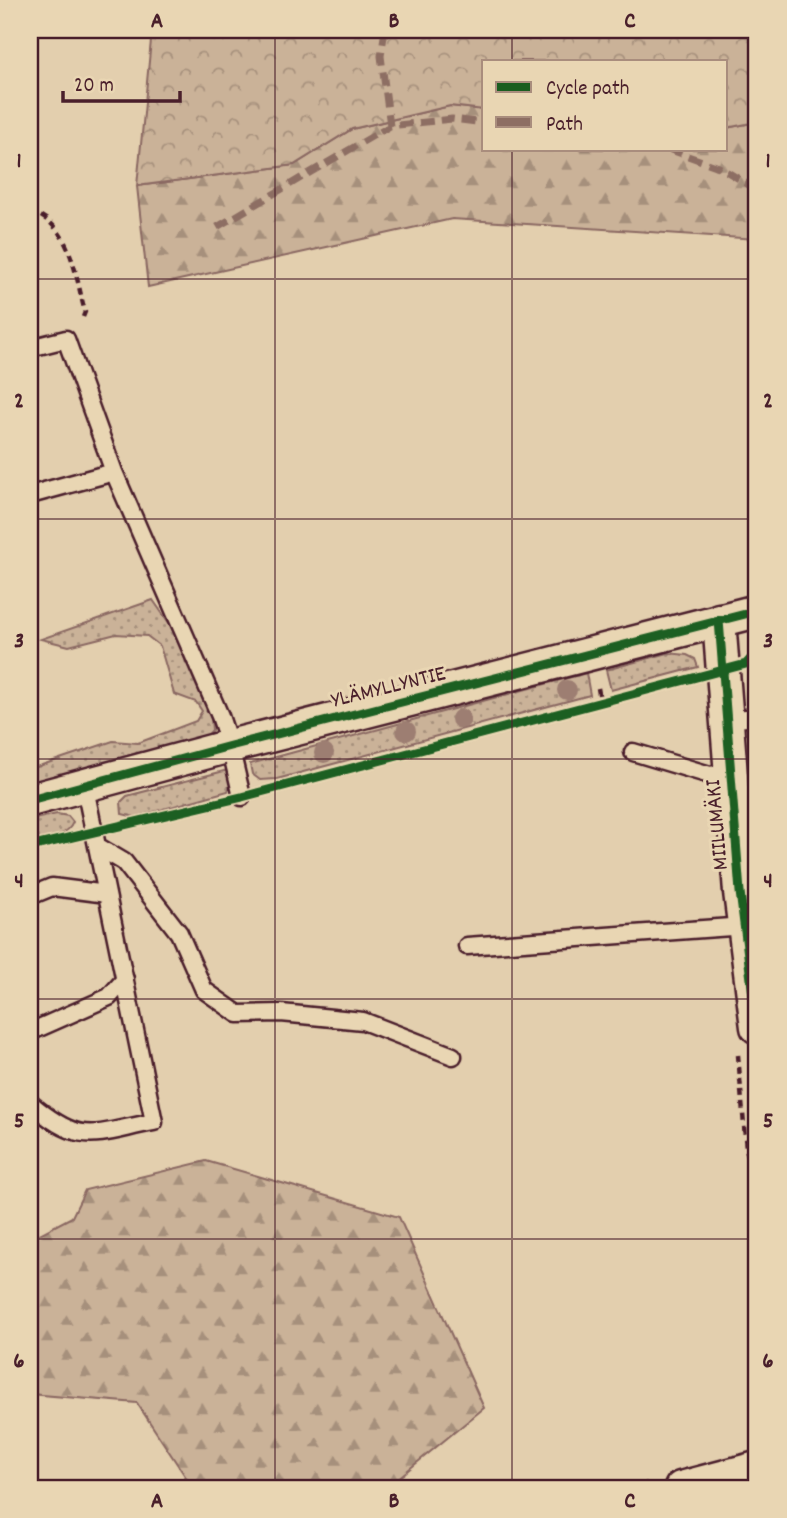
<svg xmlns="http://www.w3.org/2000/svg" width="787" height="1518" font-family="Dekko,sans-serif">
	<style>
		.grass { fill: url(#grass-dots); stroke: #8a6862; stroke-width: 2 }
		.forest { fill: url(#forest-firs); stroke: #8a6862; stroke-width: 2 }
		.park { fill: url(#park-crowns); stroke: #8a6862; stroke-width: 2 }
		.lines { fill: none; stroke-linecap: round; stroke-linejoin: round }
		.service-casing { stroke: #4a1f2b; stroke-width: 21 }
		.minor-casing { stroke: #4a1f2b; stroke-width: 37 }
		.path { stroke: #4a1f2b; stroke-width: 4.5; stroke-dasharray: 7 5; stroke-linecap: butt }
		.service { stroke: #e9d6b3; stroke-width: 16 }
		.minor { stroke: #e9d6b3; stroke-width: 32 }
		.quiet { stroke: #8d6e63; stroke-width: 7; stroke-dasharray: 14 7; stroke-linecap: butt }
		.cycleway-casing { stroke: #e9d6b3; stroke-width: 13 }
		.cycleway { stroke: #1b5e20; stroke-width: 9 }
		.tree { fill: #9d7e72 }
		.grid { fill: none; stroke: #4a1f2b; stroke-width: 2; stroke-opacity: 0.55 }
		.labels { text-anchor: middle; stroke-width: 6; stroke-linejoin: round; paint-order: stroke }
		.street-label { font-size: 23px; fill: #4a1f2b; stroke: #e9d6b3 }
		.neatline { fill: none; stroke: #4a1f2b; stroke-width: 2.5 }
		.grid-label { font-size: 23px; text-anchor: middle; font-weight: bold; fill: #4a1f2b }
	</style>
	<defs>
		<pattern id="grass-dots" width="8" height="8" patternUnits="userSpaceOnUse" patternTransform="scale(1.75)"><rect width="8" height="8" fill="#cab298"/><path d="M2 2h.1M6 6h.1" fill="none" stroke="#a6907c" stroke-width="1.8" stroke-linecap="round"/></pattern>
		<pattern id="forest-firs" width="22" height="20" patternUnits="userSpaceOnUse" patternTransform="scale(1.75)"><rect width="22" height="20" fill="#cab298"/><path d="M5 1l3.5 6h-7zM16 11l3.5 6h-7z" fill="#a6907c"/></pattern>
		<pattern id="park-crowns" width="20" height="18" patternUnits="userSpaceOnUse" patternTransform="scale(1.75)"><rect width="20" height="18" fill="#cab298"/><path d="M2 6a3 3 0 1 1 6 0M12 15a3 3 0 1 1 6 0" fill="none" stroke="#a6907c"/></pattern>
	</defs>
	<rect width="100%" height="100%" fill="#e3cfae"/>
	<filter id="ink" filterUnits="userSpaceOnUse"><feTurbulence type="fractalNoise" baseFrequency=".0143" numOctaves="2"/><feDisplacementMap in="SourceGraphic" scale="14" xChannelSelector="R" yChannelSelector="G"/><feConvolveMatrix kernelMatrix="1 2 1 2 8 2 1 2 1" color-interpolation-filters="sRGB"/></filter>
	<g filter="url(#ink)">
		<path class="grass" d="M153 600 181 640 211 718 212 730 206 737 30 783V769L113 741 138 743 196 721 202 711 196 702 174 694 160 646 147 636 116 634 69 646 41 639Z
			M668 653 687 655 695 659 698 667 611 690 606 670Z
			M586 673 590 695 277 779 260 780 252 774 250 764Z
			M228 770 231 784 228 791 135 817 122 814 121 802 127 796Z
			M57 814 68 816 73 822C67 838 45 838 30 841V820Z"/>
		<path class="forest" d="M450 106 484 110V149H726V128L757 122V239L452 219 148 287 137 186 294 165 352 129Z
			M206 1161 399 1217 484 1408 386 1488H193L137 1403 30 1394V1239L72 1217 85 1190Z"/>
		<path class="park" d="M152 30H757V122L726 128V61H484V110L450 106 352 129 294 165 137 186Z"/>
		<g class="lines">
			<g class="service-casing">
				<path id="service" d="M30 348 66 339 114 472 220 716 230 746 242 797
					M30 495 114 472
					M725 720 757 717
					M633 752 710 775 730 772
					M97 846 124 862 179 933 204 990 238 1014 281 1013 363 1021 453 1056
					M30 896 52 887 107 894
					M467 946 745 926
					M30 1032 109 997 125 979
					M30 1103C82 1147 92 1134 154 1122L85 788"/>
			</g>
			<g class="minor-casing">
				<path id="minor" d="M719 620 740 892 757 1027
					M30 800 230 746 757 611
					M681 1488 757 1468"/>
			</g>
			<path class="path" d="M30 211C72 225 75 275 85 312L83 317
				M598 688 601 705
				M738 1055 746 1149 757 1182
				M635 1488 647 1483"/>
			<use href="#service" class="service"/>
			<use href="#minor" class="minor"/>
			<path class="quiet" d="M385 30 381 56 390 126 452 119 484 123
				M668 149 719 167 757 190
				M217 227 390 126"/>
			<g class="cycleway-casing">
				<path id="cycleway" d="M719 620 740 892 757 1027
					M30 800 230 746 757 611
					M30 847 242 797 746 664 757 652"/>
			</g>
			<use href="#cycleway" class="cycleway"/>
		</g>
		<g class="tree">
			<circle cx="567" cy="690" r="10"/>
			<circle cx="461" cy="719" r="10"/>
			<circle cx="406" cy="731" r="10"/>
			<circle cx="324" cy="753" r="10"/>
		</g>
	</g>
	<path class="grid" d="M275 30V1488M512 30V61M512 149V1488M30 279H757M30 519H757M30 759H757M30 999H757M30 1239H757"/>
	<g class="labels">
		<g class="street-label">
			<text transform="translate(388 685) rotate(-14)" y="8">YLÄMYLLYNTIE</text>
			<text transform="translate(715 825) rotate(-95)" y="8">MIILUMÄKI</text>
		</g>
	</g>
	<rect width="787" height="1518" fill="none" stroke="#e9d6b3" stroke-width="77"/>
	<rect x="482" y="60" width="245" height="91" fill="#e9d6b3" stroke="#a98d7d" stroke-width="2"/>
	<rect x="496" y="82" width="35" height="10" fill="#1b5e20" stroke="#a98d7d" stroke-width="2"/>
	<text x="546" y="94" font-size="21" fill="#4a1f2b">Cycle path</text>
	<rect x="496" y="117" width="35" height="10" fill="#8d6e63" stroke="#a98d7d" stroke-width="2"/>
	<text x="546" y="130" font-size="21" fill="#4a1f2b">Path</text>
	<path d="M63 91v10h117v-10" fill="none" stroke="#4a1f2b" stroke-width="3.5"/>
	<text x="74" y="91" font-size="21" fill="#4a1f2b" stroke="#e9d6b3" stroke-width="5" paint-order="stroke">20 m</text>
	<rect x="38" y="38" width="710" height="1442" class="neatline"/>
	<g class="grid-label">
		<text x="157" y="27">A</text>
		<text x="394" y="27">B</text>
		<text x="630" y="27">C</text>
		<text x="19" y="167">1</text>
		<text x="768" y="167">1</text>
		<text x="19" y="407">2</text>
		<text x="768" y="407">2</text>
		<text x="19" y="647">3</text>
		<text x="768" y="647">3</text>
		<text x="19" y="887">4</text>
		<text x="768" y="887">4</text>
		<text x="19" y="1127">5</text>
		<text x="768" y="1127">5</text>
		<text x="19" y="1367">6</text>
		<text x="768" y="1367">6</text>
		<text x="157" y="1507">A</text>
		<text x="394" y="1507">B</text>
		<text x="630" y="1507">C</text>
	</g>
</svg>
